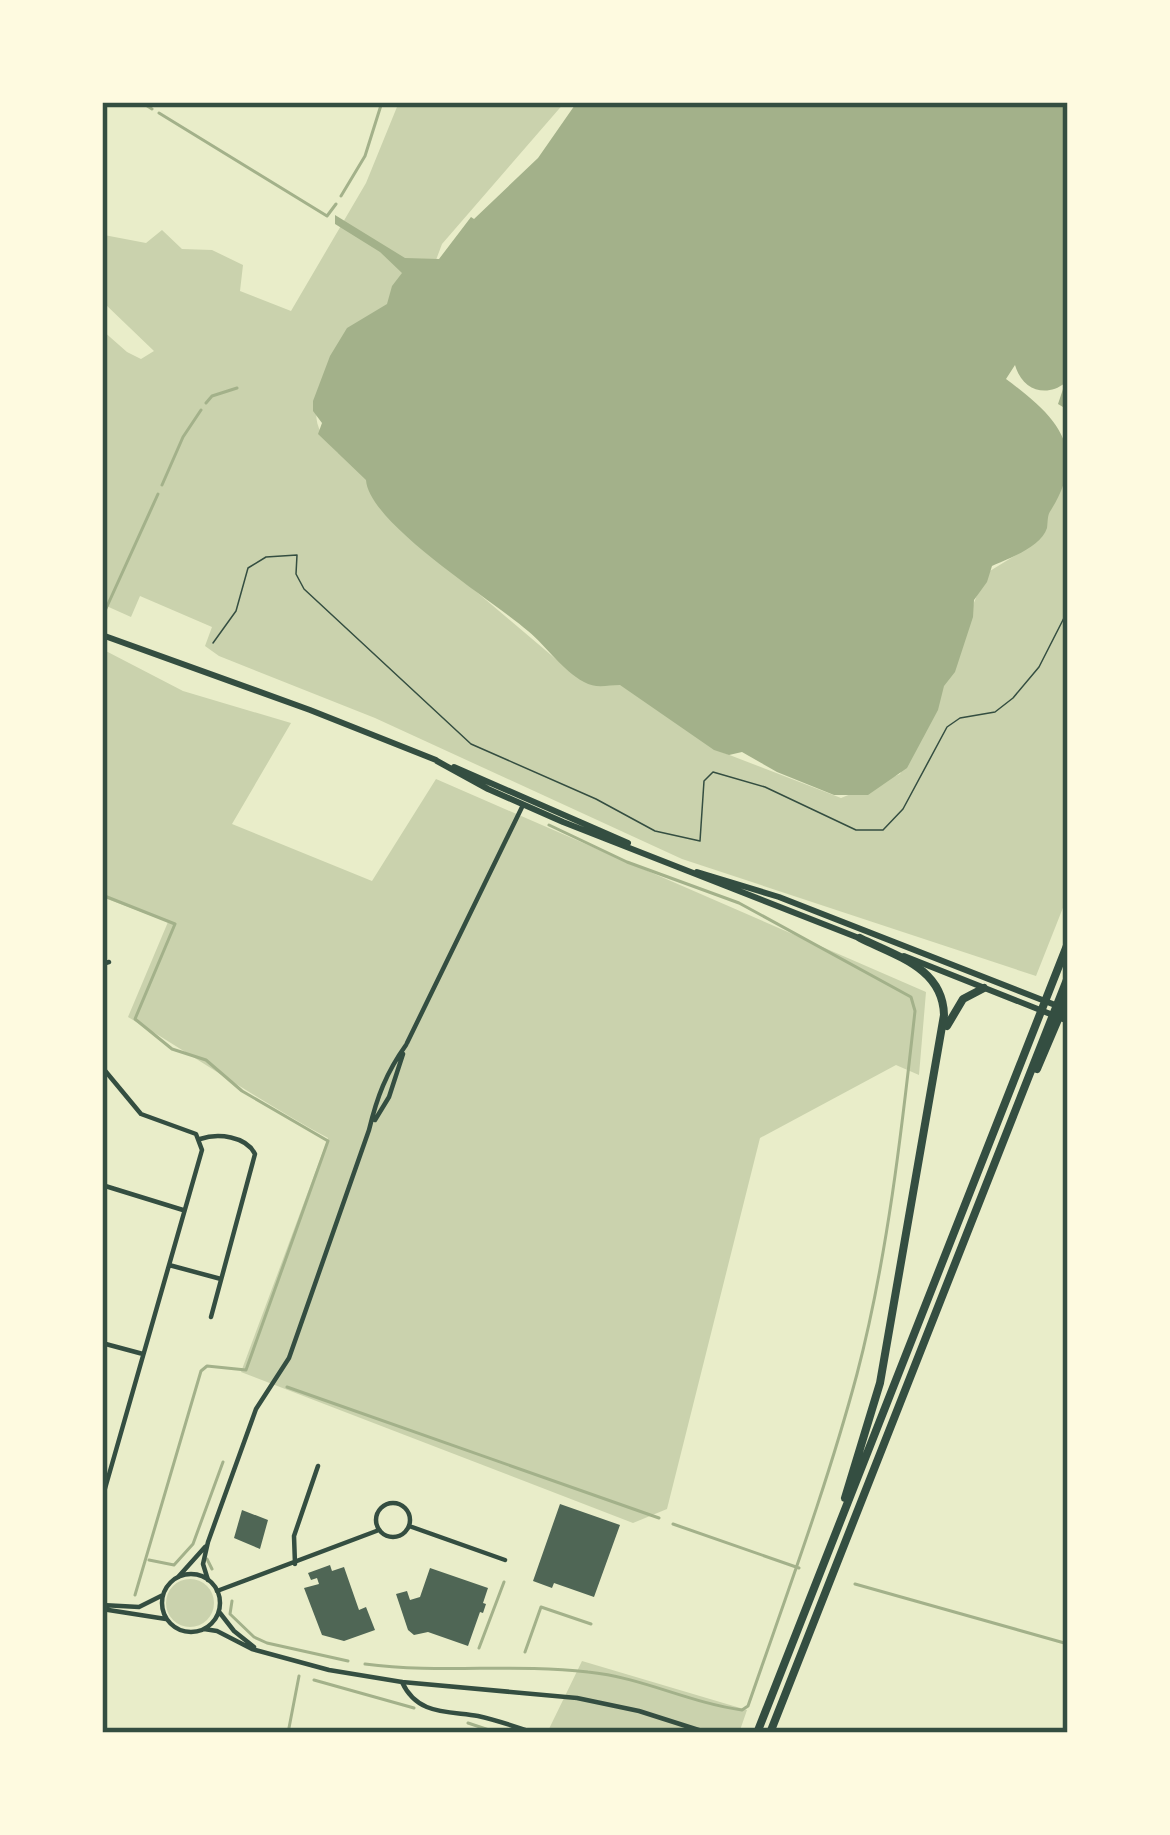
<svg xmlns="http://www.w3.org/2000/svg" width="1170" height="1835" font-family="'Open Sans',sans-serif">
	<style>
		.green { fill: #cad2ad }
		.water { fill: #a3b18a }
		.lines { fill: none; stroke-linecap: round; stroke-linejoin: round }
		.stream { stroke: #a3b18a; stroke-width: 3 }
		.building { fill: #4f6655 }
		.path { stroke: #344e41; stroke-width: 1.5 }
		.minor { stroke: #344e41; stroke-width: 4.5 }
		.tertiary { stroke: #344e41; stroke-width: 4.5 }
		.secondary { stroke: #344e41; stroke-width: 6 }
		.motorway { stroke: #344e41; stroke-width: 8 }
		.neatline { fill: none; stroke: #344e41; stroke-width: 4.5 }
	</style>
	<rect width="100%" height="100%" fill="#e9edc9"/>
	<path class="green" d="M399 102H565L442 244 433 268 318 396C313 424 318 433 338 453L394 439 401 528 577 677H617L714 749 841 798 900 774 943 684 985 574 1029 547 1068 473V895L1036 976 682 859 375 718 219 656 205 646 212 627 140 596 131 617 102 604V330L127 352 141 359 154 351 104 303V235L146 243 162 230 182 249 212 250 243 265 240 291 291 311 366 183Z
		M102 649 183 691 291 723 232 824 372 881 436 779 926 992 919 1075 896 1065 760 1138 667 1509 633 1523 241 1372 328 1138C259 1101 196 1057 128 1017L168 922 102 897Z
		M166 1603a24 24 0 1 1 48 0a24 24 0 1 1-48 0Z
		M582 1661 747 1710 739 1733H547Z"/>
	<path class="water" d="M577 102H1068V410L1058 404 1065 383C1046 398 1022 390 1015 365L1006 379C1054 415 1090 447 1051 510 1047 515 1048 522 1047 528 1041 547 1008 559 992 566L987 582 974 600 973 617 955 672 944 686 938 710 907 768 868 795H834L777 772 742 752 729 755 714 750 620 685C607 685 596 689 584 682 562 670 547 647 528 631 494 601 369 524 366 480L318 434 322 423 313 411V401L330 356 347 328 387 304 392 286 402 273 380 252 335 224V215L405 258 439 259 471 217 474 219 538 158Z"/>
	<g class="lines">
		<path class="stream" d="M141 102 152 109
			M159 113 327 216 336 204
			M341 196 365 156 382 102
			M206 403 212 396 237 388
			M162 485 183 437 201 410
			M104 613 158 494
			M102 895 175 924 135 1019 172 1049 206 1060 242 1091 328 1141 246 1370 207 1366 201 1371 135 1595
			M287 1387 659 1518
			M673 1524 799 1568
			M207 1559 212 1569
			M149 1560 174 1565 193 1544 223 1462
			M855 1584 1068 1644
			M232 1601 230 1614 254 1637 267 1643 348 1661
			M479 1648 504 1582
			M525 1652 541 1607 591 1624
			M365 1664C440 1674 514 1663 588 1672 641 1677 690 1703 742 1710L748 1706C786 1596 827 1486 857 1374 887 1260 902 1129 915 1011L911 997 739 903 627 862 549 825
			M314 1680 414 1708
			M468 1723 498 1733
			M288 1733 299 1676"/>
	</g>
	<path class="building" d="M560 1504 620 1525 594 1597 554 1583 552 1588 533 1581Z
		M242 1510 268 1520 260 1549 234 1538Z
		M330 1565 332 1571 344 1567 359 1610 366 1607 375 1630 344 1641 322 1635 304 1588 319 1584 317 1578 311 1580 308 1573Z
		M430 1568 488 1588 483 1603 486 1604 483 1613 480 1612 468 1646 428 1632 414 1635 408 1630 396 1594 407 1591 410 1600 420 1597Z"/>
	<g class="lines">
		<path class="path" d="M213 643 236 611 248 568 266 557 297 555 296 574 304 589 471 744 596 799 655 831 700 841 704 781 713 772 765 787 856 830H883L903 809 947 727 960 718 995 712 1013 698 1039 667 1068 610"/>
		<path class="minor" d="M102 964 109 962
			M407 1043 523 805
			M102 1067 141 1114 196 1134 202 1150 102 1499
			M375 1120 389 1097 403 1054
			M200 1139C218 1133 246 1136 255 1154L211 1317
			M102 1185 183 1210
			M169 1265 221 1279
			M102 1343 143 1354
			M376 1520a17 17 0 1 1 34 0a17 17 0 1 1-34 0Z
			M409 1526 505 1560
			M295 1564 294 1536 318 1466
			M179 1576 205 1547
			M208 1580 203 1564 208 1542 256 1409 289 1358 369 1130C377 1097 386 1073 406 1045
			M217 1591 379 1530
			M402 1682C417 1715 447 1711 478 1716 497 1720 516 1727 534 1733"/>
		<path class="tertiary" d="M162 1603a29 29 0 1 1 58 0a29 29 0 1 1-58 0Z
			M102 1605 139 1607 163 1595
			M102 1609 166 1619
			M220 1613 234 1631 254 1647
			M204 1629 217 1631 252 1649 329 1670 402 1682 577 1698 639 1711 708 1733"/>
		<path class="secondary" d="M102 635 310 710 436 760
			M437 761 488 789 563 822 864 940
			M454 767 628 843
			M697 872 779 897 1068 1010
			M904 956 1068 1021"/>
		<path class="motorway" d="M947 1026 963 999 984 988
			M1037 1069 1068 996
			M845 1498 880 1383 944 1015C943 968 896 956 860 938
			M757 1733 1068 943
			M770 1733 1068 977"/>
	</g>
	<rect width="1170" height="1835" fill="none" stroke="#fefae0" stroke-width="210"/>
	<rect x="105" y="105" width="960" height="1625" class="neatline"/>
</svg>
